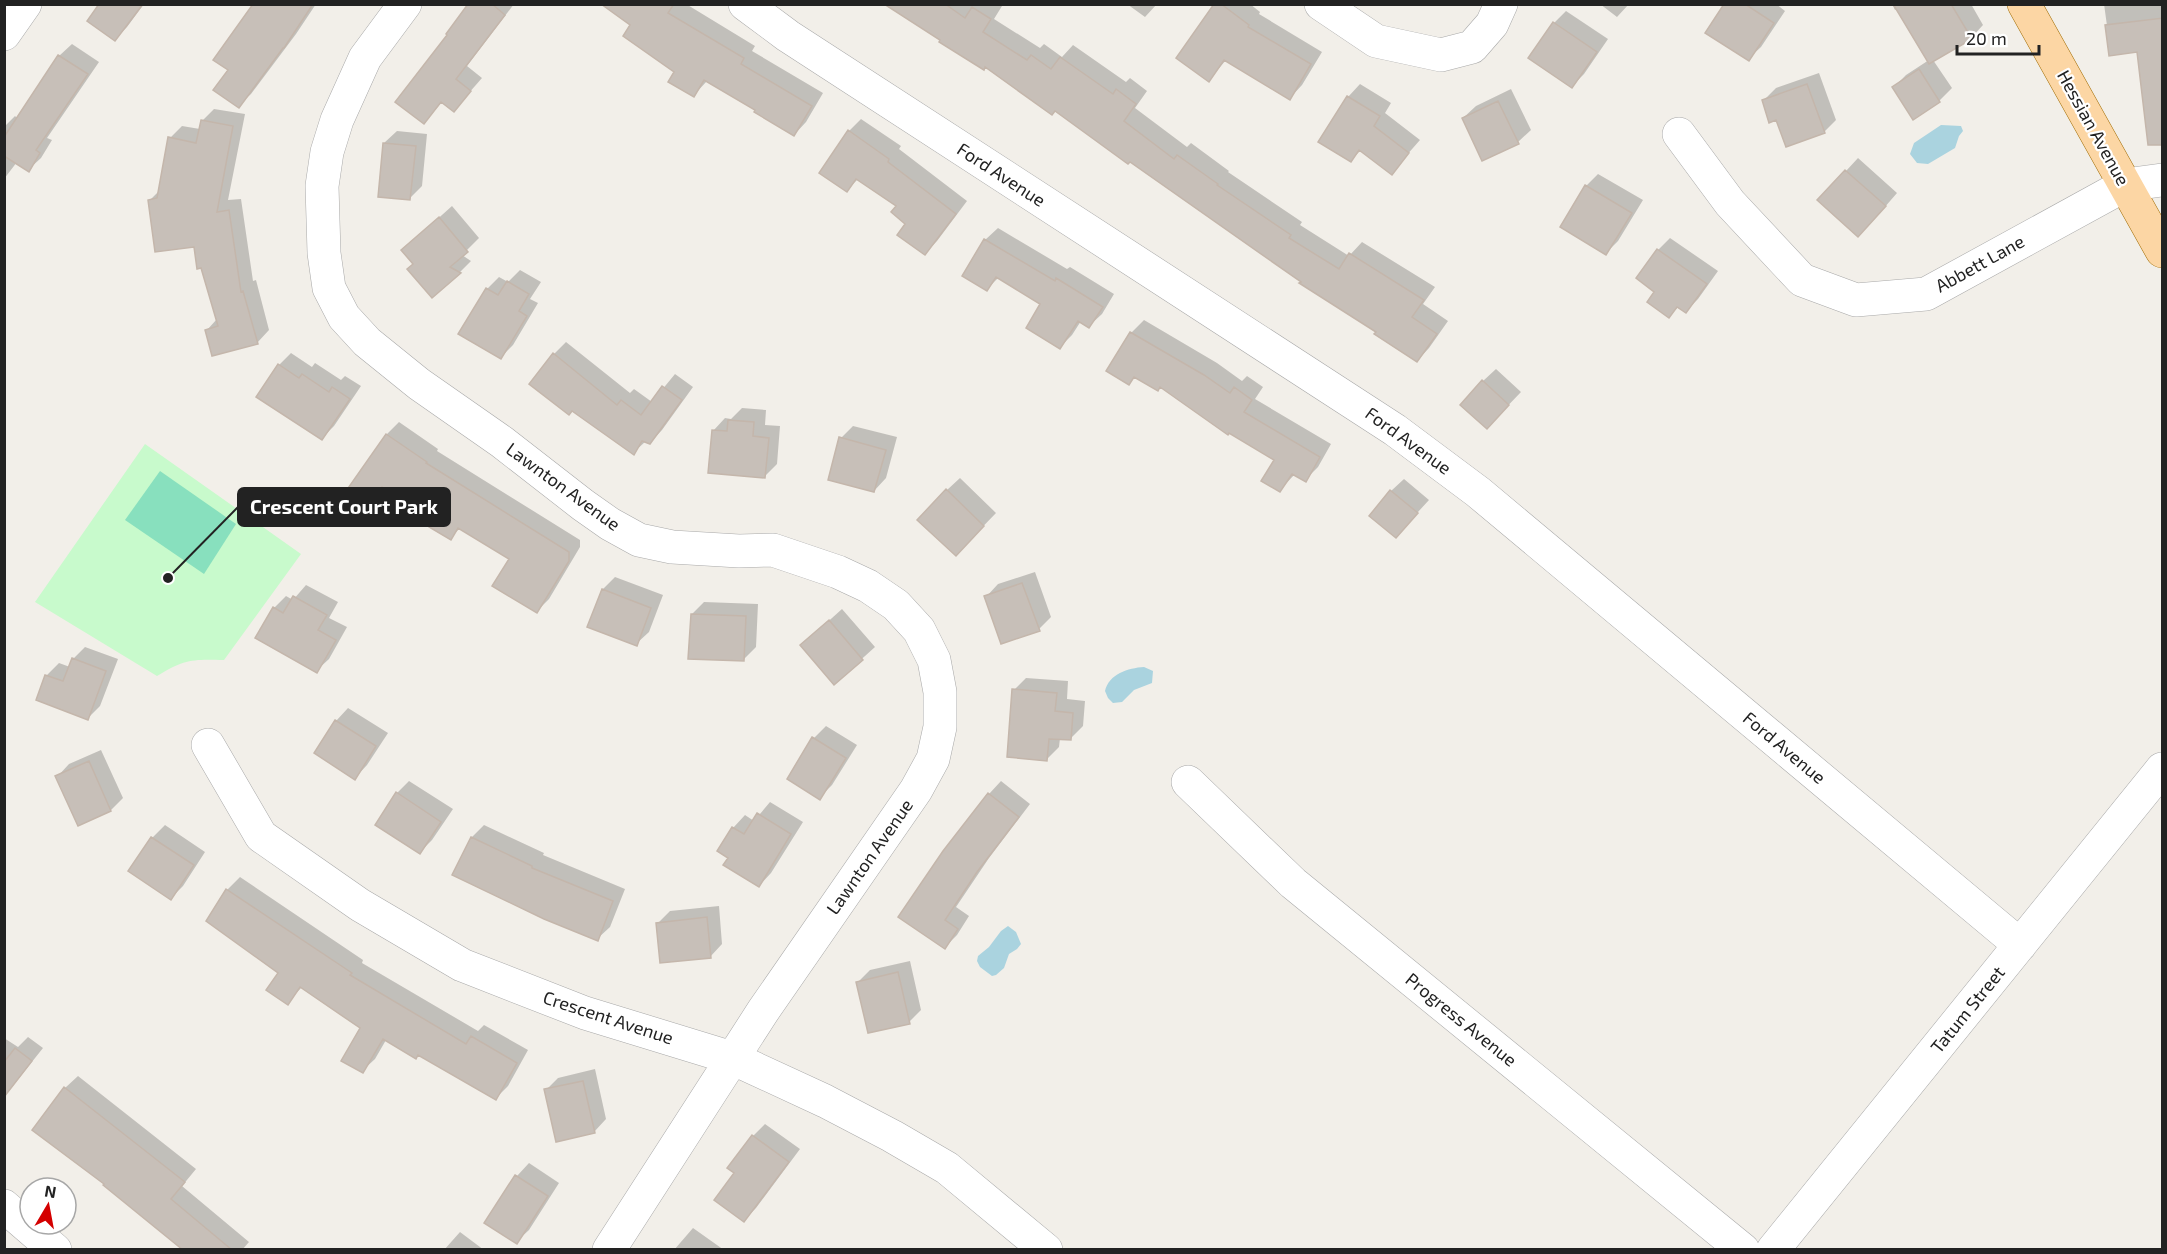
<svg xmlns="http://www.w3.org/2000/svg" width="2167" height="1254" font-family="'Exo 2',sans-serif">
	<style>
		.park { fill: #c8facc }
		.pitch { fill: #88e0be }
		.water { fill: #aad3df }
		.shadow { fill: #0003 }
		.building { fill: #c7bfb8; stroke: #c4b6ab; stroke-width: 1.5 }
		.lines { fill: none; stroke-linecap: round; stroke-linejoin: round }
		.minor-casing { stroke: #a9a9a9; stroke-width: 34 }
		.major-casing { stroke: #a06b00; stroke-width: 34 }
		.minor { stroke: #fff; stroke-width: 33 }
		.major { stroke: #fcd6a4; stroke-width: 33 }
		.labels { text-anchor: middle; stroke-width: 4.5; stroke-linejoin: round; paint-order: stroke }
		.street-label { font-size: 18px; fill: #222; stroke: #fff }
		.leader { fill: none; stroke: #222; stroke-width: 2 }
		.callout-dot { fill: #222; stroke: #fff; stroke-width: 2 }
		.callout { fill: #222; stroke: #222; stroke-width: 2 }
		.callout-label { font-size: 20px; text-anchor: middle; font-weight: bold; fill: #fff }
	</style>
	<rect width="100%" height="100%" fill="#f2efe9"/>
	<path class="park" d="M145 444 301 554 224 660C193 659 184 659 157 676L35 602Z"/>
	<path class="pitch" d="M160 471 236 524 204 574 125 520Z"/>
	<path class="water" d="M1941 125 1961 126 1963 131 1959 136 1955 148 1928 164 1917 163 1910 154 1914 143Z
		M1144 667 1153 671 1152 683 1134 690 1122 702 1113 703 1108 698 1105 691C1109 674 1128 668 1144 667Z
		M1008 926 1016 932 1021 944 1017 949 1009 954 1004 968 996 975 992 976 980 967 977 961 978 956 989 947 1001 931Z"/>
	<path class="shadow" d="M101 4H144L127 27 115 39Z
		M255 4H316L296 34 251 94 238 106 230 70Z
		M470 4H514L467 66 482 78 454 110 443 101 424 122Z
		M613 4H686L755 46 752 51 823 93 806 122 794 135 757 110 707 81 694 95 676 72Z
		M887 4H999L1002 6 994 19 1040 48 1044 44 1062 57 1073 45 1126 82 1130 78 1147 91 1135 108 1187 147 1191 143 1229 171 1228 172 1302 222 1300 225 1349 256 1362 242 1435 287 1423 304 1448 321 1429 348 1417 361 1056 109Z
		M1127 4H1157L1145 17Z
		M1216 4H1250L1260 12 1259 14 1322 52 1302 85 1290 98 1226 60 1209 80Z
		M1600 4H1629L1617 17Z
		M1726 4H1776L1785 11 1761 47 1748 59Z
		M1892 4H1971L1983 25 1971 38 1933 60 1952 88 1939 101 1914 118 1894 87 1906 75 1929 60 1898 9 1895 10Z
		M2104 4H2162V115L2138 51 2111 55Z
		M1566 11 1608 39 1584 74 1572 86 1554 23Z
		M72 44 99 62 47 138 52 140 41 158 28 170 17 162 4 179V127L15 116 18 119 59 56Z
		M1819 73 1836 120 1824 132 1777 118 1763 101 1776 88Z
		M1360 84 1391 103 1385 113 1420 140 1391 173 1361 150 1351 160 1348 97Z
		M1511 89 1531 130 1518 142 1483 159 1463 118 1476 106Z
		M214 109 245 114 228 200 241 199 253 281 256 280 269 330 257 343 207 330 217 319 195 245 150 200 160 190 170 138 182 126 200 129 202 121Z
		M861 119 901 146 899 149 967 201 937 241 925 253 898 205 858 179 847 190 849 131Z
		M397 131 427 134 422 186 410 198 384 143Z
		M1858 158 1897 193 1871 223 1846 171Z
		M1598 174 1643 200 1618 241 1606 253 1586 186Z
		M452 206 479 238 462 255 471 261 460 272 415 264 403 250Z
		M998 228 1067 269 1070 267 1114 294 1102 314 1089 326 1081 321 1072 335 1060 347 1042 304 999 277 987 289 985 240Z
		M1670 238 1718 271 1698 299 1686 311 1679 306 1669 316 1657 292 1658 250Z
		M520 270 541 282 530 299 538 303 513 345 501 357 487 289 499 277 508 282Z
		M1144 320 1217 363 1242 381 1247 376 1263 387 1255 399 1331 444 1318 467 1305 480 1295 474 1280 490 1277 459 1160 386 1136 376 1129 383 1108 370 1131 333Z
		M566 342 630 393 634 389 652 402 675 374 693 387 662 430 650 443 646 441 633 453 554 354Z
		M291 353 312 367 315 363 341 380 345 376 361 386 334 426 322 438 279 365Z
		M1496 369 1521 392 1499 415 1483 381Z
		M742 408 766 410 765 425 780 426 777 464 764 477 713 431 725 418 731 419Z
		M399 422 438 449 437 451 580 540V547L549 599 537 611 511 558 460 528 450 538 434 521 384 486 368 504 387 434Z
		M853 426 897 437 886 478 874 491 841 438Z
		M960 478 996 513 968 542 947 490Z
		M1404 479 1429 500 1396 536 1391 491Z
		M1035 572 1051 617 1039 629 986 597 998 584Z
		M615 577 663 595 649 632 636 644 603 589Z
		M306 585 338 602 329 618 347 627 329 659 316 671 274 608 286 596 293 600Z
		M704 602 758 604 756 647 743 660 692 614Z
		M842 609 875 647 835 683 802 645Z
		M85 647 118 659 100 706 88 718 38 699 47 675 59 663 70 667 73 659Z
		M1026 678 1068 681 1067 699 1085 701 1083 726 1070 739 1060 738 1059 747 1047 759 1014 690Z
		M348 708 388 733 367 765 355 778 316 753 336 721Z
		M826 726 857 745 832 785 819 798 814 738Z
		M101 750 123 798 111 810 79 824 57 777 69 764Z
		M409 781 453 809 432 840 420 852 397 793Z
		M1001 781 1030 804 989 858 956 907 969 916 957 935 945 947 900 917 989 794Z
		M770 802 803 822 771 873 759 886 730 857 719 851 733 828 745 815 754 821Z
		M165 825 205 852 183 886 171 898 130 871 152 838Z
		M484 825 544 853 543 855 625 889 610 927 597 939 454 874 472 837Z
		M240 877 363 960 362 963 478 1031 484 1025 528 1050 508 1086 495 1099 419 1054 386 1040 375 1059 362 1071V1027L302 987 287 1003 280 973 208 921 227 890Z
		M719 906 722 944 710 957 658 923 670 911Z
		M910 961 921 1010 909 1022 858 982 870 970Z
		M28 1037 43 1048 4 1097V1038L18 1047Z
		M595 1069 606 1119 594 1132 546 1090 558 1078Z
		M78 1076 196 1169 182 1186 249 1242 242 1250H182L184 1248 65 1088Z
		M765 1124 800 1149 756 1208 744 1220 753 1136Z
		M529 1163 559 1183 529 1230 516 1242 486 1223 517 1176Z
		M693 1228 724 1250H674Z
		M460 1232 484 1250H444Z"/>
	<path class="building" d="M99 4H143L115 41 87 21Z
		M253 4H313L284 48H283L239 108 213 90 228 70 213 60Z
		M468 4H492L505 15 456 79 471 91 454 112 441 102 424 124 395 102 447 35 446 34Z
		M601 4H674L668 13 744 58 741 64 812 106 794 136 754 112 755 110 704 80 694 97 668 82 674 72 623 36 630 25Z
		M884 4H945L965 18 972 7 991 19 983 32 1027 60 1031 55 1051 69 1060 57 1113 94 1116 89 1136 104 1124 121 1174 159 1177 155 1218 184 1217 185 1291 235 1289 238 1339 269 1349 253 1424 300 1412 317 1437 334 1417 362 1374 334 1376 332 1299 283 1301 282 1130 162 1128 164 1055 111 1052 115 985 67 984 70 939 42 940 40Z
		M1214 4H1221L1249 25 1248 27 1311 64 1290 100 1224 60 1209 82 1176 58Z
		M1724 4H1745L1774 23 1749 61 1705 33Z
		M1893 4H1951L1972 39 1929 64Z
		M2163 18V145H2148L2137 52 2109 56 2105 25Z
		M1553 22 1597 52 1572 88 1528 58Z
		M58 55 88 74 36 150 40 153 29 172 4 156V137Z
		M1919 69 1940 102 1913 120 1892 87Z
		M1807 84 1825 133 1786 147 1776 120 1769 123 1762 100Z
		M1347 96 1380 116 1374 126 1409 153 1392 175 1359 150 1351 162 1318 142Z
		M1498 101 1519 144 1482 161 1462 118Z
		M201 120 233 126 217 212 229 210 241 292 243 291 258 344 212 356 205 330 218 326 201 268 197 269 194 247 155 252 148 200 157 198 168 137 196 143Z
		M848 130 889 159 888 162 956 214 925 255 897 235 905 224 891 212 896 206 856 179 847 192 819 173Z
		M383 143 416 146 410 200 378 197Z
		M1845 170 1886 206 1858 237 1817 200Z
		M1585 185 1632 213 1606 255 1560 227Z
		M439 217 468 252 450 267 461 273 432 298 407 269 413 264 401 250Z
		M984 239 1055 281 1056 278 1103 307 1089 328 1078 321 1060 349 1026 328 1040 304 996 277 987 291 962 276Z
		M1657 249 1707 284 1686 313 1677 307 1669 318 1647 302 1654 292 1636 278Z
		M507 281 529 294 519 311 527 316 501 359 458 334 486 288 498 295Z
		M1130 332 1204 375 1230 393 1234 387 1252 400 1244 412 1320 457 1306 482 1292 474 1280 492 1261 481 1274 460 1229 433 1228 435 1160 387 1158 391 1134 377 1129 385 1106 371Z
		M553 353 617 405 621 400 641 415 662 386 682 400 650 444 642 441 634 455 572 411 569 415 529 384Z
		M278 364 299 378 302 374 329 392 332 387 350 399 322 440 256 397Z
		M1482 380 1509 405 1487 429 1460 405Z
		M728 420 754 422 753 436 769 438 765 478 708 473 712 430 727 431Z
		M386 434 427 462 426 463 569 552V561L537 613 492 586 509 559 458 528 451 540 429 527 432 521 382 487 368 506 346 491Z
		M839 437 886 450 874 492 828 480Z
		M946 489 984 526 956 556 917 520Z
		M1390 490 1418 513 1396 538 1369 516Z
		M1022 583 1040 631 1001 644 984 596Z
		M602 589 651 608 637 646 587 627Z
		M293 596 327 615 318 630 336 640 317 673 255 638 273 607 283 613Z
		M691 614 746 616 744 661 688 659Z
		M829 620 863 660 834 685 800 645Z
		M72 658 106 671 88 720 36 700 45 675 63 681Z
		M1012 689 1057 693 1055 711 1073 713 1071 740 1049 739 1047 761 1007 757Z
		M335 720 376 746 355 780 314 753Z
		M812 737 846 758 820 800 787 779Z
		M89 761 111 811 78 826 55 776Z
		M396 792 441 822 420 854 375 825Z
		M988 793 1019 817 977 872 945 920 958 929 945 949 898 917 943 851Z
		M757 813 791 834 759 887 723 865 728 858 717 851 732 827 744 834Z
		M151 837 194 865 171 900 128 871Z
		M471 837 532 866V868L613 901 598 941 544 919 452 875Z
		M226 889 352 973 350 975 466 1044 471 1036 517 1063 496 1100 418 1055 416 1059 383 1039 363 1073 341 1061 360 1028 300 987 288 1005 266 990 278 973 206 921Z
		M707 917 711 958 660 963 656 923Z
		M898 972 910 1024 868 1033 856 982Z
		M15 1048 32 1061 4 1097V1062Z
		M583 1081 595 1133 556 1142 544 1089Z
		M64 1087 185 1182 171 1199 232 1250H183L103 1185 104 1184 32 1130Z
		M752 1135 789 1162 744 1222 714 1200 734 1173 727 1168Z
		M515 1175 548 1196 517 1244 484 1223Z"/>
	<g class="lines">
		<g class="minor-casing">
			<path id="minor" d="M405 4 365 58 337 120 327 152 322 186 324 253 329 288 344 317 367 342 419 384 502 442 583 505 610 524 639 540 672 547 739 551 773 550 838 572 868 586 896 605 919 630 934 660 940 692V727L933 759 916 790 763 1011 609 1250
				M745 4 788 36 1395 430 1478 492 2020 945
				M1321 4 1376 41 1441 55 1472 47 1492 24 1501 4
				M4 34 25 4
				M1679 134 1730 203 1802 280 1856 300 1926 294 2125 185 2162 180
				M208 745 261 836 360 905 462 965 585 1013 732 1058 825 1101 892 1136 947 1168 1046 1250
				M1188 782 1293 883 1743 1250
				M4 1206 55 1250
				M1773 1250 2162 769"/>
		</g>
		<g class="major-casing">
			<path id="major" d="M2024 4 2162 251"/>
		</g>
		<use href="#minor" class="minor"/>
		<use href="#major" class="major"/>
	</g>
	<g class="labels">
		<g class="street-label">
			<text transform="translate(2093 128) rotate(61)" y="6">Hessian Avenue</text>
			<text transform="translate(1001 175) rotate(33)" y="6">Ford Avenue</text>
			<text transform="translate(1980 264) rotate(-29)" y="6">Abbett Lane</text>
			<text transform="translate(1408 441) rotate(36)" y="6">Ford Avenue</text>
			<text transform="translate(563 487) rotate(36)" y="6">Lawnton Avenue</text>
			<text transform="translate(1784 748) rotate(40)" y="6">Ford Avenue</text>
			<text transform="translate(870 857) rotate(-55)" y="6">Lawnton Avenue</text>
			<text transform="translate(1968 1010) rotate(-51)" y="6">Tatum Street</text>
			<text transform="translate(608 1018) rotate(18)" y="6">Crescent Avenue</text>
			<text transform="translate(1461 1020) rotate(39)" y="6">Progress Avenue</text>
		</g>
	</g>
	<path class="leader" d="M168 578L238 507"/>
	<circle class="callout-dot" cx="168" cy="578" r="6"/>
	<rect class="callout" x="238" y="488" width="212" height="38" rx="6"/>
	<g class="callout-label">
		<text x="344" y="514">Crescent Court Park</text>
	</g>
	<rect width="2167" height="1254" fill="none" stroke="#222222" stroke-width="12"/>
	<g transform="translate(48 1206) rotate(10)"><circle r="28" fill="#ffffff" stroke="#a7a7a7" stroke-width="1.5"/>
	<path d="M0-4.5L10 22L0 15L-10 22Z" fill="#d40000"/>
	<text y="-9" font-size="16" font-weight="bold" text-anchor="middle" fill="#222222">N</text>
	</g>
	<path d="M1957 45v9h82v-9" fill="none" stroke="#222222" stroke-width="3"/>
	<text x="1966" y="45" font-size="18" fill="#222222" stroke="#ffffff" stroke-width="4.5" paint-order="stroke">20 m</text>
</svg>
